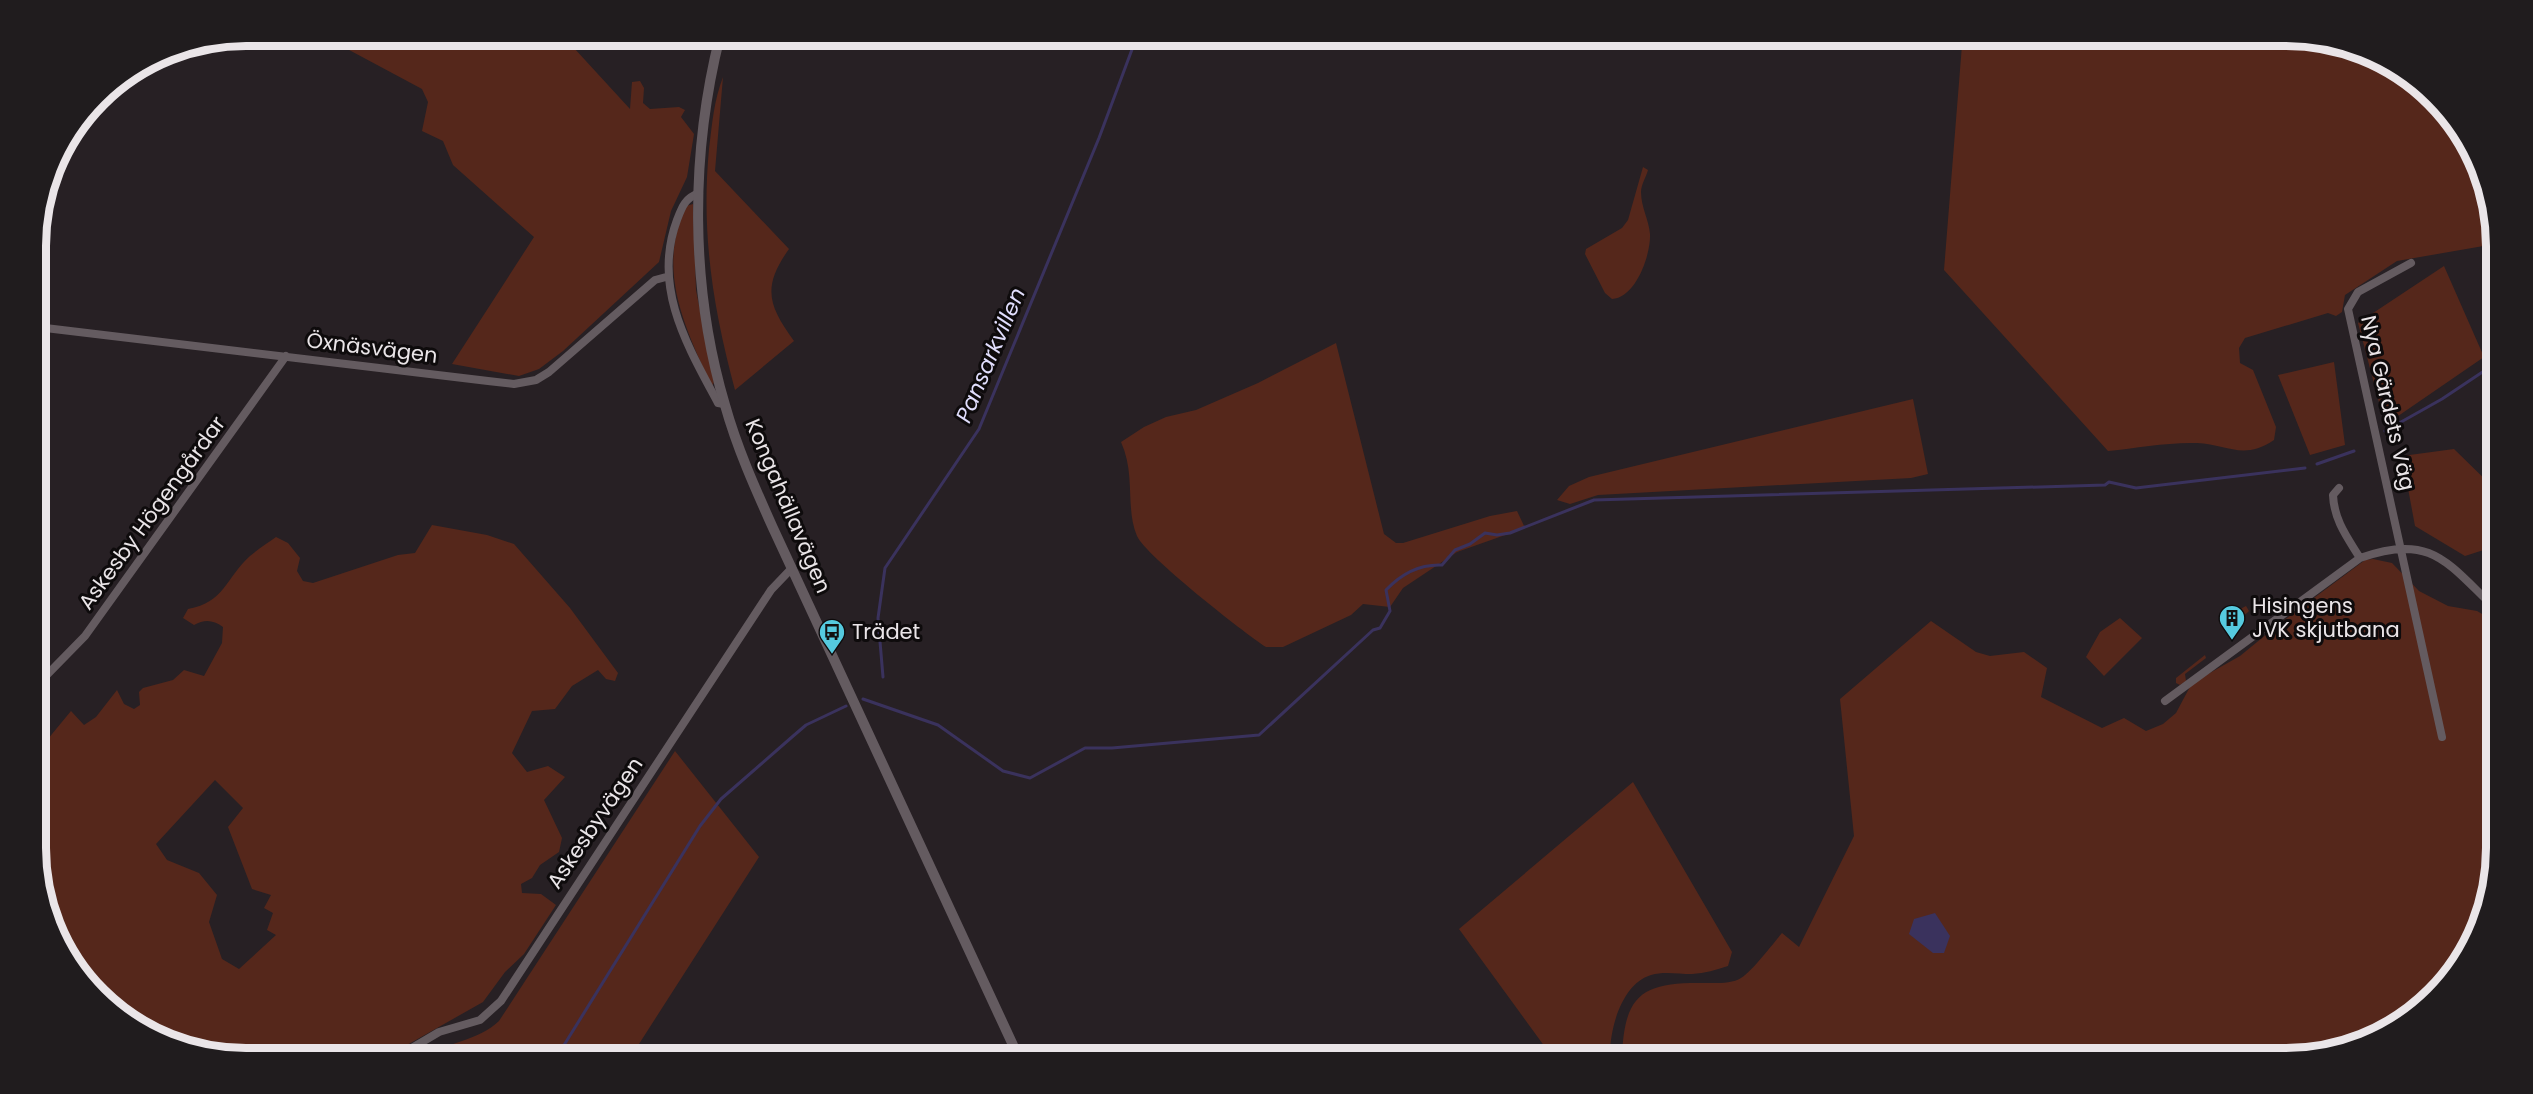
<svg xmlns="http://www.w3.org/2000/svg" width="2533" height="1094" font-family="Poppins,sans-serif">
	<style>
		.green { fill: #55271b; fill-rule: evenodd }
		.water { fill: #3a325d }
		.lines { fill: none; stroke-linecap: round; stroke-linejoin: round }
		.stream { stroke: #3a325d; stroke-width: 3 }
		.minor { stroke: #645b60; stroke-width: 8 }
		.tertiary { stroke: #645b60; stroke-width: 10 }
		.labels { text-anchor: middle; stroke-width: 6; stroke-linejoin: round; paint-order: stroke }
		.street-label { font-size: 21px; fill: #eae5e8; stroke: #0e0b0c }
		.poi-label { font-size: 21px; fill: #eae5e8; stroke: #0e0b0c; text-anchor: start }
		.water-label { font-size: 22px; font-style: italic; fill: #e1defd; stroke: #0e0b0c }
		.rim { fill: none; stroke: #eae5e8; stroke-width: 8 }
	</style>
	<rect width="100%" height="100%" fill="#272024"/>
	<path class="green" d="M323 36H563L630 109 632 82 640 81 644 88 643 103 650 109 679 107 685 110 681 117 694 134 687 177 671 211 659 262 563 351 539 369 519 376 452 364 534 237 453 165 443 141 422 131 428 102 422 89Z
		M1914 36H2286L2367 52 2454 119 2495 220V244L2397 261 2345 295 2342 312 2336 316 2328 313 2245 338 2239 348 2240 363 2253 370 2276 427 2274 440C2243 461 2227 444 2197 443 2168 442 2137 448 2108 451L1944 270 1962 45 1933 44Z
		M723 77 715 171 789 249C762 287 768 305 794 341L735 390C713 308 701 234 709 149 712 124 714 100 723 77Z
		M1643 167 1648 170C1646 177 1641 185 1641 192 1641 207 1649 220 1650 234 1651 254 1636 298 1612 299L1605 293 1585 254 1586 249 1622 228 1628 220Z
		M693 204 696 290 714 382 712 387C685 328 656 270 686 206Z
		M2444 266 2484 357 2385 425 2358 323Z
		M1336 343 1384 534 1396 543H1403L1490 516 1517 511 1525 528 1457 552 1403 588 1390 607 1363 604 1351 615 1283 647H1266C1243 632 1146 556 1137 536 1125 508 1136 475 1121 442L1144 427 1166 417 1196 410 1258 383Z
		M2334 362 2345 445 2310 455 2278 375Z
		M1913 399 1928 474 1911 478 1598 495 1570 504 1557 500 1569 486 1589 477Z
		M2454 449 2496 490V546L2465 556 2415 526 2402 456Z
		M432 525 487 535 514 544 570 608 618 673 615 681 606 679 598 670 572 686 555 709 532 711 512 753 527 772 548 766 565 777 544 800 562 838 559 852 540 865 532 878 521 884 522 893 541 894 556 905 524 954 505 972 483 1002 384 1058H247L166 1042 80 976 64 938V922L44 875 48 838 38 836V751L71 711 84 725 96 717 117 690 124 704 134 709 140 705 139 692 143 688 173 680 184 670 204 676 222 643 223 627C213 620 205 619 194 625L183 618 188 609C225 602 225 579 250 556 258 549 268 543 276 537L288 543 300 558 297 571 303 581 313 583 398 555 415 553ZM215 780 243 808 228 827 252 889 271 895 264 908 273 913 267 930 276 935 239 969 222 959 209 922 217 895 199 873 167 860 156 844Z
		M2373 559 2392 563 2419 591 2448 606 2477 611 2496 622 2497 848 2481 928 2414 1015 2358 1045 2344 1039 2334 1051 2300 1058H1622C1624 993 1643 982 1705 983 1715 983 1732 984 1741 978 1754 969 1771 946 1782 933L1799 947 1854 836 1840 699 1931 621 1976 652 1990 656 2024 652 2047 668 2041 697 2102 728 2124 718 2146 731 2163 724 2176 713 2192 683 2240 656 2279 624 2365 560Z
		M2246 606 2249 611 2247 613 2232 624H2226L2225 617Z
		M2120 618 2142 638 2104 676 2086 657 2100 632Z
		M2205 655 2206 658 2185 674 2186 681 2180 685 2176 683V678Z
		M675 751 759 857 630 1058H422C447 1042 478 1041 499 1021Z
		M1633 782 1732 952 1728 966C1716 970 1705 973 1692 974 1678 974 1664 971 1651 975 1621 984 1609 1031 1610 1058H1553L1459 929Z"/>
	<path class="water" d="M1935 913 1950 936 1944 953H1933L1909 934 1914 919Z"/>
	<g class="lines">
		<path class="stream" d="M2385 431 2442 399 2496 363
			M2317 464 2354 451
			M883 677 878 618 885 568 979 429 1099 138 1137 36
			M863 699 938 725 1003 771 1030 778 1085 748H1112L1259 735 1373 630 1380 628 1390 611 1386 590C1401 574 1419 564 1442 565L1455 550 1470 544 1485 533 1497 535 1510 533 1594 500 2105 485 2109 482 2136 488 2305 468
			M556 1058 700 826 721 799 792 737 806 725 846 706"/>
		<path class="minor" d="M710 36 719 39
			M699 193C685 198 682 207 677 220 652 287 687 345 718 403L724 404
			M2411 263 2358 292 2348 309 2442 737
			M37 327 488 381 514 384 536 380 549 372 655 280 666 277
			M2339 488 2333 495C2334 520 2347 537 2360 558
			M37 685 85 636 286 356
			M2165 701 2360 558C2432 532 2448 564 2496 609
			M395 1058 439 1032 480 1020 501 1001 771 590 792 568"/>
		<path class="tertiary" d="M720 36C690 155 690 287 725 405 737 448 755 488 773 528L1019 1058"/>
	</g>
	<defs>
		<g id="building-pin" transform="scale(1.35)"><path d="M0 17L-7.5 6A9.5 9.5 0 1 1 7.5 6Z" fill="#55cadf" stroke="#0e0b0c"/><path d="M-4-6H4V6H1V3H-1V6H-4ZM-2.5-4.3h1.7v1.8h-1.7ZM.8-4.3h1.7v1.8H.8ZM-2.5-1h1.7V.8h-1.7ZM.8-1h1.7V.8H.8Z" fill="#111"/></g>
		<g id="bus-pin" transform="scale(1.35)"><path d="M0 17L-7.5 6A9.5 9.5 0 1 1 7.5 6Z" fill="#55cadf" stroke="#0e0b0c"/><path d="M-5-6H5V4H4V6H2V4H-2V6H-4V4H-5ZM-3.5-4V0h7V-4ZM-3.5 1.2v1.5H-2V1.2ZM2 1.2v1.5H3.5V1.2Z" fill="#111"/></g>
	</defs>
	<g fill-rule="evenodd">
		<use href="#building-pin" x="2232" y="618"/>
		<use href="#bus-pin" x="832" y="632"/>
	</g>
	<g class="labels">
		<g class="street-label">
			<text transform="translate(372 348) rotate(7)" y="7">Öxnäsvägen</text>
			<text transform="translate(2388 403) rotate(77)" y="7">Nya Gärdets Väg</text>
			<text transform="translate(788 506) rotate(67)" y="7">Kongahällavägen</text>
			<text transform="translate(152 513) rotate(-54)" y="7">Askesby Högengårdar</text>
			<text transform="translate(595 823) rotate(-56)" y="7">Askesbyvägen</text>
		</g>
		<g class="poi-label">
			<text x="2252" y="613">Hisingens<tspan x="2252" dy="24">JVK skjutbana</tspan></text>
			<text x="852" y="639">Trädet</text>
		</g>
		<g class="water-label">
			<text transform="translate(990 355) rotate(-67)" y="8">Pansarkvillen</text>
		</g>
	</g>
	<path d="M0 0H2533V1094H0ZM246 46H2286A200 200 0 0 1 2486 246V848A200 200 0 0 1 2286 1048H246A200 200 0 0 1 46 848V246A200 200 0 0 1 246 46Z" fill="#201c1e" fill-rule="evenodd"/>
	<path class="rim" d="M246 46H2286A200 200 0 0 1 2486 246V848A200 200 0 0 1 2286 1048H246A200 200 0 0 1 46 848V246A200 200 0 0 1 246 46Z"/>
</svg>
